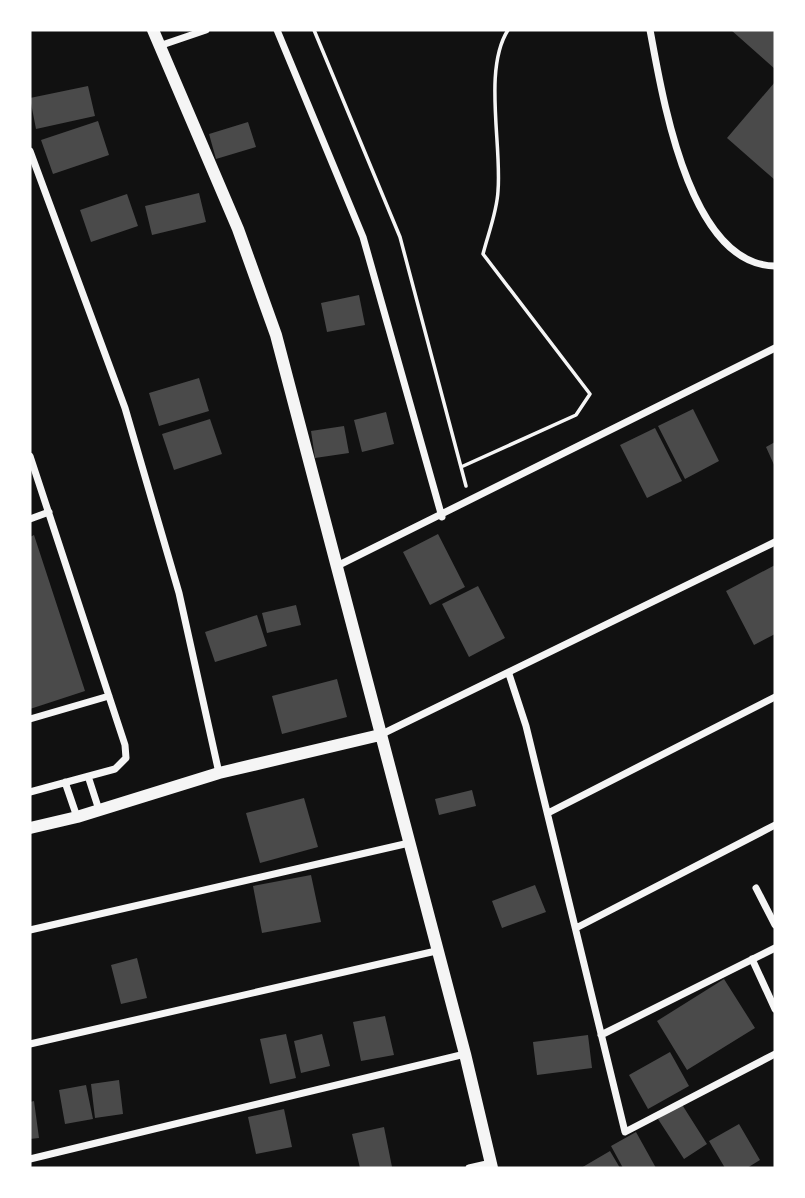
<svg xmlns="http://www.w3.org/2000/svg" width="805" height="1198" font-family="Montserrat,sans-serif">
	<style>
		.building { fill: #4a4a4a }
		.lines { fill: none; stroke-linecap: round; stroke-linejoin: round }
		.path { stroke: #f5f5f5; stroke-width: 3.5 }
		.minor { stroke: #f5f5f5; stroke-width: 7 }
		.tertiary { stroke: #f5f5f5; stroke-width: 12 }
	</style>
	<rect width="100%" height="100%" fill="#111"/>
	<path class="building" d="M731 30H775V69Z
		M775 82V180L727 138Z
		M88 86 95 116 36 129 30 98Z
		M98 121 109 155 53 174 41 140Z
		M248 122 256 147 216 159 209 134Z
		M199 193 206 222 152 235 145 206Z
		M127 194 138 226 91 242 80 210Z
		M359 295 365 325 327 332 321 303Z
		M199 378 209 411 159 426 149 393Z
		M693 409 719 461 685 479 658 426Z
		M386 412 394 444 362 452 354 420Z
		M210 419 222 454 174 470 162 434Z
		M344 426 349 453 315 458 311 431Z
		M655 428 682 481 647 498 620 445Z
		M775 442V467L766 447Z
		M438 534 465 587 430 605 403 552Z
		M34 535 85 691 30 709V537Z
		M775 565V634L754 645 726 591Z
		M478 586 505 638 469 657 442 604Z
		M296 605 301 625 267 633 262 613Z
		M257 615 267 646 215 662 205 632Z
		M337 679 347 717 282 734 272 696Z
		M472 790 476 806 439 815 435 799Z
		M304 798 318 847 260 863 246 813Z
		M311 875 321 922 262 933 253 886Z
		M535 885 546 912 502 928 492 901Z
		M137 958 147 998 121 1004 111 965Z
		M724 979 755 1028 687 1070 657 1021Z
		M385 1016 394 1055 361 1061 353 1022Z
		M286 1034 296 1078 270 1084 260 1039Z
		M322 1034 330 1066 301 1073 294 1041Z
		M588 1035 592 1068 537 1075 533 1042Z
		M670 1052 689 1086 648 1109 629 1075Z
		M119 1080 123 1114 95 1118 91 1084Z
		M86 1085 93 1119 65 1124 59 1090Z
		M34 1101 39 1138 30 1139V1102Z
		M681 1103 707 1144 684 1159 658 1119Z
		M284 1109 292 1147 256 1154 248 1117Z
		M739 1124 760 1160 747 1168H725L709 1141Z
		M384 1127 392 1167 360 1168 352 1134Z
		M636 1132 656 1168H623L611 1146Z
		M610 1151 620 1168H581Z"/>
	<g class="lines">
		<path class="path" d="M314 30 400 237 466 486
			M461 467 576 415 590 394 483 254C488 234 497 212 498 191 502 145 483 69 508 30"/>
		<path class="minor" d="M277 30 363 237 442 517
			M650 30C662 93 688 265 775 266
			M159 46 206 30
			M30 151 125 408 179 593 219 773
			M30 456 125 745 126 758 115 769 30 792
			M30 519 49 512
			M337 566 775 348
			M509 674 526 726 625 1132 775 1054
			M30 719 109 696
			M380 735 775 542
			M88 776 99 810
			M65 782 77 817
			M548 813 775 697
			M756 888 775 925
			M576 928 775 825
			M30 930 409 843
			M752 959 775 1009
			M601 1035 775 948
			M30 1044 436 951
			M30 1159 465 1054
			M469 1168 491 1163"/>
		<path class="tertiary" d="M153 30 238 229 276 335 465 1054 492 1168
			M30 828 77 817 219 773 380 735"/>
	</g>
	<rect width="805" height="1198" fill="none" stroke="#ffffff" stroke-width="63"/>
</svg>
